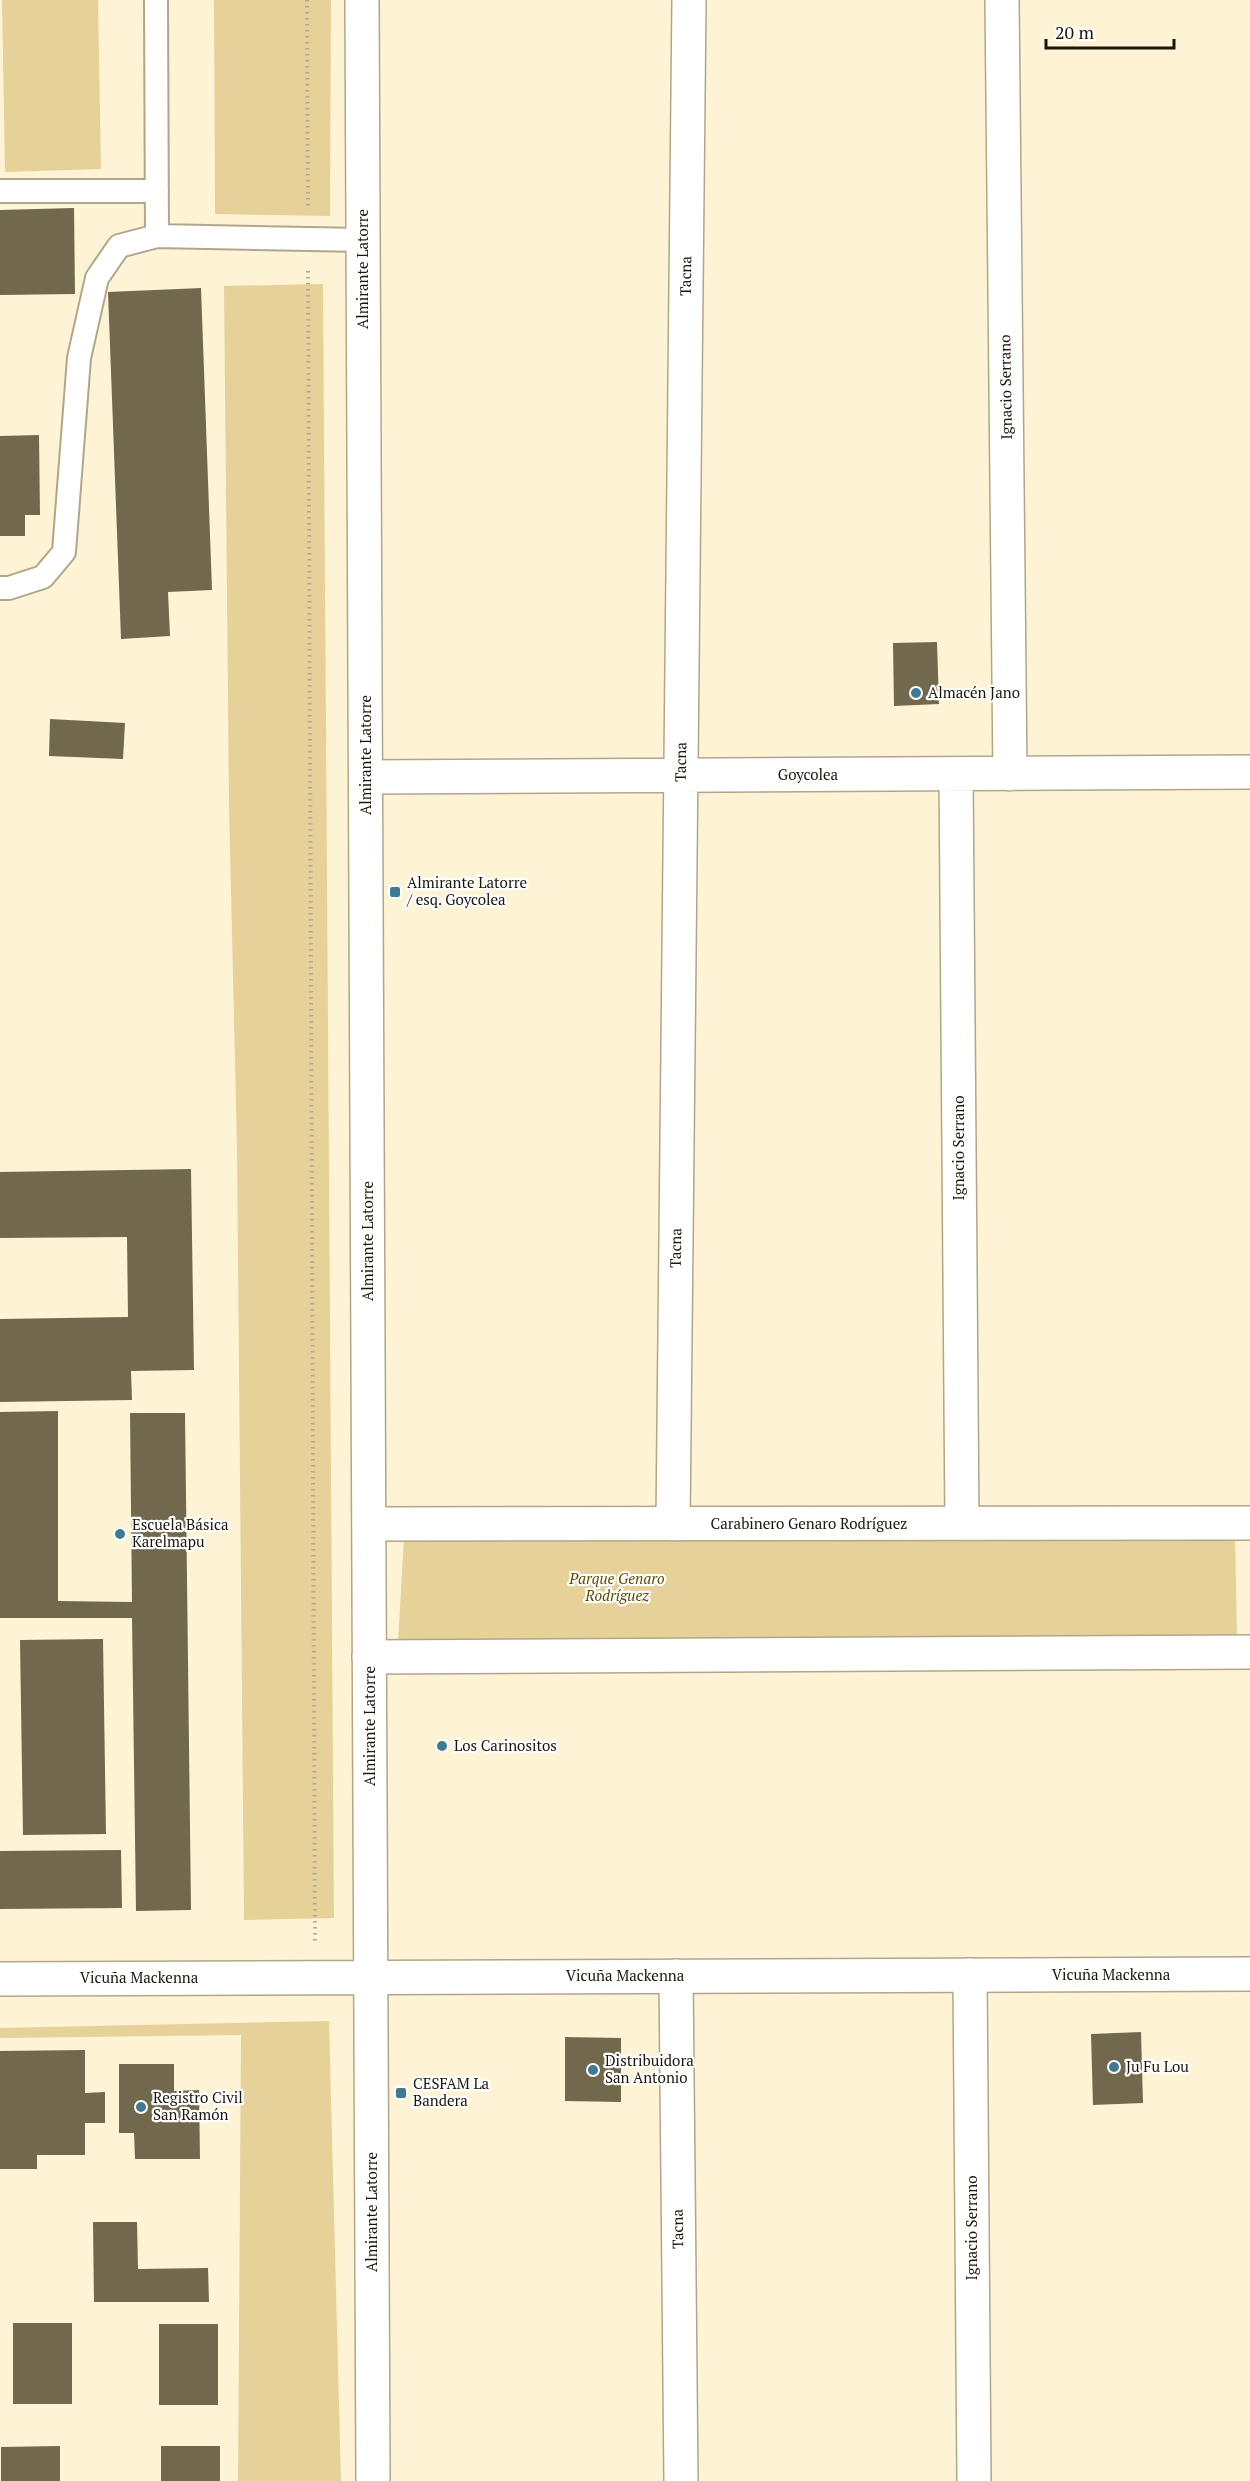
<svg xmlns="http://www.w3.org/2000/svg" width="1250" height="2481" font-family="'PT Serif',serif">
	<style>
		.green { fill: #e6d199 }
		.building { fill: #72684d }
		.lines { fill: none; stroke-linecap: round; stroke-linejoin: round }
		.lane-casing { stroke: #b1a689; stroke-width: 26 }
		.street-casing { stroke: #b1a689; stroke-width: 36 }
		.secondary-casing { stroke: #b1a689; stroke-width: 36 }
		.path { stroke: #b1a890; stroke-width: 4; stroke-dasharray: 1.5 4.5; stroke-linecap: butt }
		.lane { stroke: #fff; stroke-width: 22 }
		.street { stroke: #fff; stroke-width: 33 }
		.secondary { stroke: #fff; stroke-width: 33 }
		.poi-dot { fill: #3f7a92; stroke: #fff; stroke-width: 2 }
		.labels { text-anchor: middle; stroke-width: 4.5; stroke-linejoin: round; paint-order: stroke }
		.street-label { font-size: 15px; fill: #1a160b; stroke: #fff }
		.poi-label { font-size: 15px; fill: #1a160b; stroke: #fff; text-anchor: start }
		.park-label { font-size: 15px; font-style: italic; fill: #614c05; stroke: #fff }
	</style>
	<rect width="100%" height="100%" fill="#fef3d4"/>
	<path class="green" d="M2 0H98L101 169 5 172Z
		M214 0H331L330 216 215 214Z
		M323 284 334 1918 244 1920 237 1148 229 805 224 286Z
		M1235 1533 1237 1636 398 1641 404 1538Z
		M329 2021 341 2481H238L241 2035 0 2038V2028Z"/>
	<path class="building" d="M74 208 75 294 0 295V210Z
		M201 288 212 590 168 592 170 636 121 639 108 292Z
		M39 435 40 515H25V536H0V436Z
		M937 642 939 704 894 706 893 643Z
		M50 719 125 723 123 759 49 756Z
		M191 1169 194 1370 131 1371 132 1400 0 1402V1319L128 1317 127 1237 0 1238V1172Z
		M58 1411V1601L132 1602 130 1413H185L191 1910 136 1911 132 1618H0V1412Z
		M103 1639 106 1834 23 1835 20 1640Z
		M121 1850 122 1908 0 1909V1851Z
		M1141 2032 1143 2103 1093 2105 1091 2034Z
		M565 2037 621 2038V2102L565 2101Z
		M85 2050V2093L105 2092V2123H85V2155H37V2169H0V2051Z
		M119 2064H174V2091L199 2090 200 2159H135L134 2133H119Z
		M93 2222H137L138 2269 208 2268 209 2302H94Z
		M13 2323H72V2404H13Z
		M159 2324H218V2405H159Z
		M60 2446V2481H1V2447Z
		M161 2446H220V2481H161Z"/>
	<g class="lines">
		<g class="lane-casing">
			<path id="lane" d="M0 191H157
				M157 236 363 240
				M0 588H9L43 577 64 552 79 358 97 278 119 246 157 236 156 0"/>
		</g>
		<g class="street-casing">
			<path id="street" d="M1002 0 1010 774
				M956 774 962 1523
				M366 777 1250 772
				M369 1524 1250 1523
				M673 1524 689 0
				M369 1657 1250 1652
				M970 1975 974 2481
				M676 1976 681 2481"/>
		</g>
		<g class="secondary-casing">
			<path id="secondary" d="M362 0 373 2481
				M0 1979 1250 1974"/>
		</g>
		<path class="path" d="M307 0 308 207
			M308 271 315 1941"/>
		<use href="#lane" class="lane"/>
		<use href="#street" class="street"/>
		<use href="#secondary" class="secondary"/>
	</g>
	<g class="poi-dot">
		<circle cx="916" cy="693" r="6"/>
		<rect x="389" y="886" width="12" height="12" rx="3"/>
		<circle cx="120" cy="1534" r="6"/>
		<circle cx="442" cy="1746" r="6"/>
		<circle cx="1114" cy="2067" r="6"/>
		<circle cx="593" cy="2070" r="6"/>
		<rect x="395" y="2087" width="12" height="12" rx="3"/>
		<circle cx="141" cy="2107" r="6"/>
	</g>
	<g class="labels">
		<g class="street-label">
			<text transform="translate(363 269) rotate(-90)" y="5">Almirante Latorre</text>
			<text transform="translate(686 276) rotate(-89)" y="5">Tacna</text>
			<text transform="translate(1006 387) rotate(-91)" y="5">Ignacio Serrano</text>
			<text transform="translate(366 755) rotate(-90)" y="5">Almirante Latorre</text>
			<text transform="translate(681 762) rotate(-89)" y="5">Tacna</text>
			<text x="808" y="780">Goycolea</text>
			<text transform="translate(959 1148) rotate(-90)" y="5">Ignacio Serrano</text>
			<text transform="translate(368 1241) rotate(-90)" y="5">Almirante Latorre</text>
			<text transform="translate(676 1248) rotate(-89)" y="5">Tacna</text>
			<text x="809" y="1529">Carabinero Genaro Rodríguez</text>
			<text transform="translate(370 1726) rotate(-90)" y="5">Almirante Latorre</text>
			<text x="1111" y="1980">Vicuña Mackenna</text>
			<text x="625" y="1981">Vicuña Mackenna</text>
			<text x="139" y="1983">Vicuña Mackenna</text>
			<text transform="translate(372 2212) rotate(-90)" y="5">Almirante Latorre</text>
			<text transform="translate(972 2228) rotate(-90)" y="5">Ignacio Serrano</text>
			<text transform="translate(678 2229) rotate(-91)" y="5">Tacna</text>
		</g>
		<g class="poi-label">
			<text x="928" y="698">Almacén Jano</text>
			<text x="407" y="888">Almirante Latorre<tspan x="407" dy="17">/ esq. Goycolea</tspan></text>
			<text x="132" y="1530">Escuela Básica<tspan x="132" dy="17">Karelmapu</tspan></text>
			<text x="454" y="1751">Los Carinositos</text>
			<text x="605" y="2066">Distribuidora<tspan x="605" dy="17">San Antonio</tspan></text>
			<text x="1126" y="2072">Ju Fu Lou</text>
			<text x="413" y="2089">CESFAM La<tspan x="413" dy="17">Bandera</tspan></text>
			<text x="153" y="2103">Registro Civil<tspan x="153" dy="17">San Ramón</tspan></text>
		</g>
		<g class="park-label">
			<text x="617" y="1584">Parque Genaro<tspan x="617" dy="17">Rodríguez</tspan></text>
		</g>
	</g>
	<path d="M1046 39v9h128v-9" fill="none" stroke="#1a160b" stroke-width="3"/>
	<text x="1055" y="39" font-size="18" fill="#1a160b" stroke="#ffffff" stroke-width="4.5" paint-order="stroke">20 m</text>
</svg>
